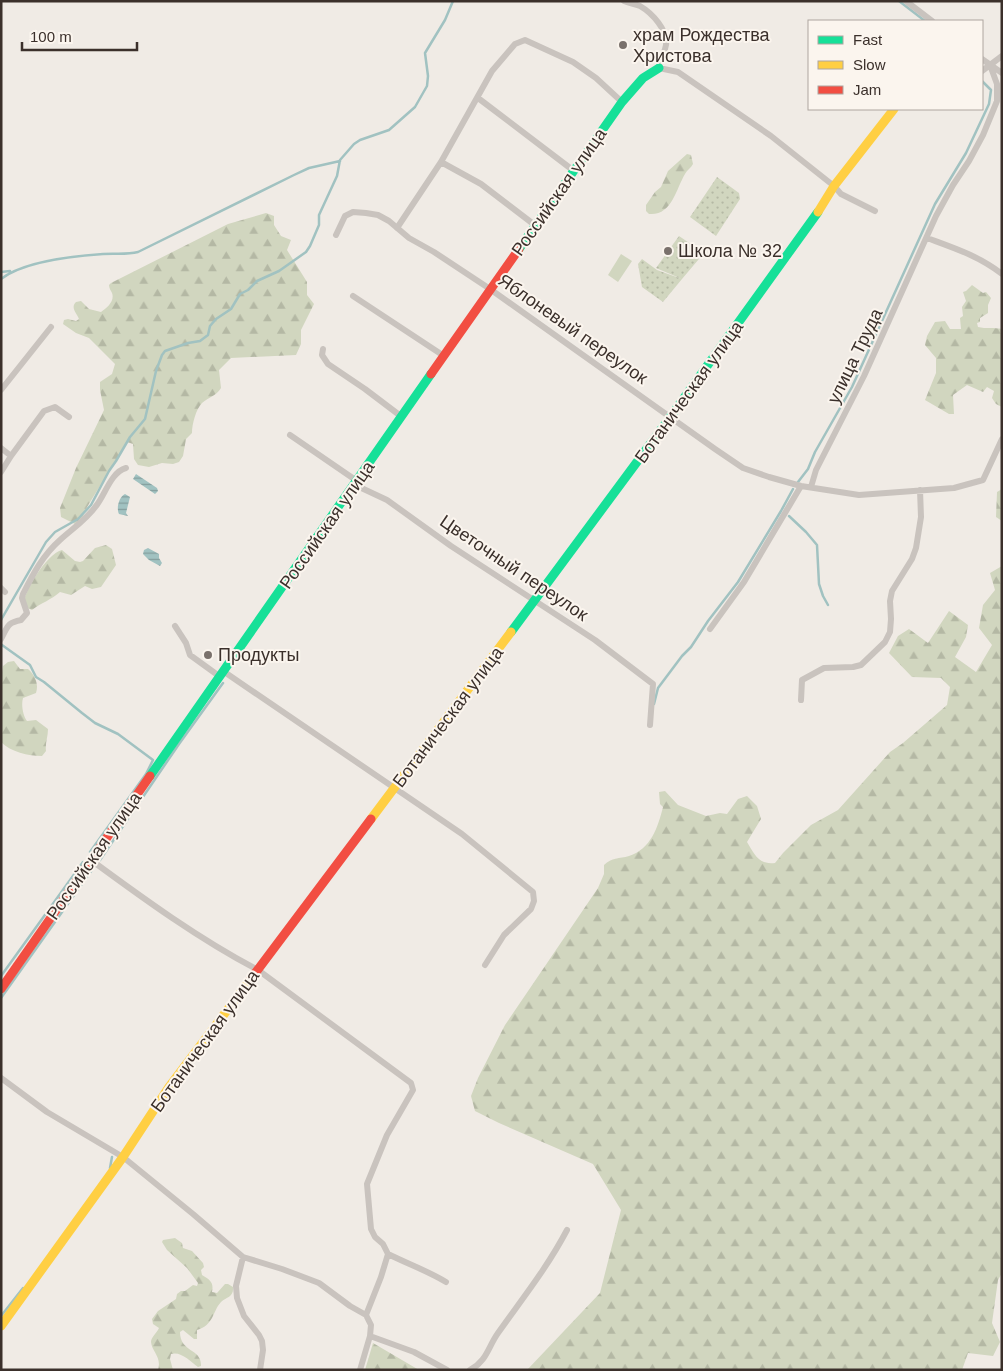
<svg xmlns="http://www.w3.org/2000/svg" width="1003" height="1371" font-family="Helvetica,sans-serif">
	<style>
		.green { fill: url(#green-dots) }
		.forest { fill: url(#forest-firs) }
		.pitch { fill: #d1d6bf }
		.water { fill: url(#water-rules) }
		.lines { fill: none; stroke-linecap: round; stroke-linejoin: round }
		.stream { stroke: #a1c2c1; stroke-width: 2.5 }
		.street { stroke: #c9c3be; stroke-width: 6 }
		.fast { stroke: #16e098; stroke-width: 9 }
		.slow { stroke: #ffcf43; stroke-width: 9 }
		.jam { stroke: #f24e42; stroke-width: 9 }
		.poi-dot { fill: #7a716c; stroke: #fbf5ee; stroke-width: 2 }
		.labels { text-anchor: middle; stroke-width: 4; stroke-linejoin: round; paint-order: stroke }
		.poi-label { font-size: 18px; fill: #3b302b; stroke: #fbf5ee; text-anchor: start }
		.street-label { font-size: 18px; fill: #3b302b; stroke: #fbf5ee }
	</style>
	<defs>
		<pattern id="green-dots" width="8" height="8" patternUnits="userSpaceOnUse" patternTransform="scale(1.25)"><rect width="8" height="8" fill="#d1d6bf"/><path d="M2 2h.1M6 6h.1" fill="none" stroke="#b4b8a4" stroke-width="1.8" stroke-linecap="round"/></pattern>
		<pattern id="forest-firs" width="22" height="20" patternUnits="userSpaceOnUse" patternTransform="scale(1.25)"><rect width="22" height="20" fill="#d1d6bf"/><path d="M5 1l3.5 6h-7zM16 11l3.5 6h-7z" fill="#b4b8a4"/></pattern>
		<pattern id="water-rules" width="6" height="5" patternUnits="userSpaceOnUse" patternTransform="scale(1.25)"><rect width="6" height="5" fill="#a1c2c1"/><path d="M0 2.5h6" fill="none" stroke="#849e9d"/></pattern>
	</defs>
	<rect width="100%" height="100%" fill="#f0ebe5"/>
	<path class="green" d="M717 177 739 193 740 199 716 236 690 217Z
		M679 236 704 253 682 279 656 268Z
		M642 259 657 270 682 279 663 302 642 287 638 264Z"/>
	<path class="forest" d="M687 154 691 155 693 164C691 168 687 170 685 174 676 189 672 216 649 214L646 211V205L655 192 661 187 668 171Z
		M266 213 274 216V225L281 236 291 240 287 250 307 282V295L314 304 301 330V344L296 355 231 358 219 370 221 388C216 396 209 397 202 403 196 409 192 424 192 433L186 439 183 456 179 462 173 464 162 463 149 467 138 465 134 459 133 444 127 442 84 512 83 518 75 524 61 517 60 508 76 468 104 410 100 390V382L112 374 115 364 89 338 76 333 63 324 64 320 68 319 76 321 79 319C77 313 70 308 76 302L81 301 89 309 101 312C107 308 115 301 112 293 111 291 109 288 109 285L111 283 228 224Z
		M972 285 983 293 986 292 991 298 988 305V313L980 318V322L977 323 978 327C986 329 994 327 1002 329V407L996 404 992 398 994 391 987 387 983 392 967 385 953 395 954 414H949L925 400 936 373V358L925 345 927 336 935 322 945 321 950 329H961L960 318 963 316 962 307 966 301 963 292 966 291Z
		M1002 489V521L996 517 997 492Z
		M106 545 112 549 116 565 101 587 92 589 85 586 71 595 60 592C51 600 41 603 32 610L23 606C23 593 47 553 62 550L75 561 80 562 83 561 95 548Z
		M1002 566V1273L998 1280 992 1323 1000 1342 993 1356 968 1353 962 1370H527L600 1293 621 1210 593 1164 499 1123 475 1111 471 1096 478 1078 505 1025 598 888 604 874V865C612 857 619 859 629 856 651 849 658 827 663 807L660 804 659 792 665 791 678 805 706 816 720 813 727 814 738 799 747 796 757 806 761 819 747 842C755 855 759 865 775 863L783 853 811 825 838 810 890 752 903 743 947 705 950 687 941 678 912 677 889 653 898 636 909 629 928 643 949 611 968 625 966 637 955 657 976 672 992 645 979 628 983 605 995 590 990 573Z
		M14 661 20 669H28C35 675 39 684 36 693L23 698C21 705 23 716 27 721L36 720 48 729C48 737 45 743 46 751L42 756C28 756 11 752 1 742V678L3 666 8 662Z
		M175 1238 182 1243 183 1248 192 1251 203 1263 204 1267 201 1270 202 1275C210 1280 214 1282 212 1292L217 1293 225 1284H228L233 1287C234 1297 227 1297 221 1302 212 1312 214 1325 197 1330V1339H194L183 1330 180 1332C180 1353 202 1348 201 1366L198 1367C190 1361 181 1351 171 1354L170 1359 173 1370H158C162 1357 152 1352 151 1342 151 1337 157 1333 159 1328L153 1324 152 1319 158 1311 176 1299 177 1294 181 1291H185L193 1285 197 1286 198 1283 187 1268 167 1250 162 1242 163 1240Z
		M373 1343 419 1370H365Z"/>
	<path class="pitch" d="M621 254 632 261 618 282 608 275Z"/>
	<path class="water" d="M136 474 157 488 158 491 155 494 133 479Z
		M125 494 130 497 126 513 128 516 119 514C116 508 119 497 125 494Z
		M148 548 159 554V558L162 563 160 566 149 560 143 554 144 550Z"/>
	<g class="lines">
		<path class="stream" d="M899 1 925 21
			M1 272 10 271
			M1 279C24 261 74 256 103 254 115 253 126 255 138 252L294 175 309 168 340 161
			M798 482 808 469 815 452 852 387 935 204 966 153 989 104 991 90 982 81
			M789 516 806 532 817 545 819 584 823 596 828 605
			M1 620 46 542 55 532 78 519 91 505 109 471 116 461 130 437 145 419 156 371 162 355 165 351 188 343 200 341 208 335 210 326 216 319 231 309 240 294 248 290 257 281 279 271 306 252 310 246 319 225V215L337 176 340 160 354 144 360 140 389 130 415 107 427 86 428 76 425 53 445 20 453 1
			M2 645 30 665 36 677 44 682 82 713 95 723 118 734 153 760 146 774 90 852
			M654 704 658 688 682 656 691 647 708 621 738 582 781 511 793 489
			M100 860 179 744 223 683
			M1 976 83 862
			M1 998 94 867
			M110 1168 112 1157
			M1 1316 23 1288"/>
		<path class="street" d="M624 1C629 3 635 4 640 6 652 13 668 30 666 45 665 55 658 56 659 68L678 72 771 136 834 186 841 194 875 211
			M906 1 932 21
			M982 59 1002 73
			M982 71 1002 56
			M478 98 574 171
			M441 162 481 184 536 226
			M397 228 441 162 492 71 515 44 525 40 573 62 596 78 622 102
			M336 235 345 216 353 212 366 213 378 215 389 221 409 238 434 252 490 289 715 449 743 468 769 477 801 486 859 495 954 488 983 480 1002 439
			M927 238C954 248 979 256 1002 274
			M353 296 444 356
			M323 349 322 355 328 364 365 389 402 417
			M1 390 51 327
			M290 435 357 481
			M1 448 11 456 44 411 55 407 69 417
			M1 472 11 456
			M355 485 387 500 451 546 595 640 653 684 650 725
			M811 487 816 470 864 376 936 216 953 185 969 161 983 135 997 101V84L990 65
			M1 588 5 592
			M175 626 186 643 190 655 219 676
			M710 629 744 582 801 486
			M1 639C8 627 6 623 21 620L27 613 22 598 23 594C33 574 43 555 60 540 72 529 86 520 96 506 105 495 111 472 126 468
			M223 671 462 834 533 892 534 901 531 909 504 935 485 965
			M801 700 802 680 824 668 853 667 861 665 885 642 890 632 891 619 890 601 892 591 912 559 916 548 921 517 920 490
			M91 860C144 899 199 939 258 970L411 1083 413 1090 387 1135 367 1184 371 1229 375 1237 383 1244 388 1254 381 1277 366 1315
			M1 1078 47 1112 123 1157 193 1214 243 1257 282 1269 319 1283 350 1306 366 1315 371 1325 370 1336 360 1370
			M388 1254C408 1264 428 1271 446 1282
			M243 1257 236 1286 237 1298 244 1316 259 1335 262 1341 263 1350 260 1370
			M370 1336 414 1352 447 1370
			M470 1370C487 1361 488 1347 498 1333 522 1299 547 1268 567 1230"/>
		<path class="fast" d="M519 249 622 102 643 78 659 68
			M511 632 671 416 818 212
			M150 776 431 374"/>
		<path class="slow" d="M818 212 834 186 894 109
			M371 819 511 632
			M1 1326 123 1157 169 1087 250 980"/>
		<path class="jam" d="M431 374 519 249
			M250 980 371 819
			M1 989 150 776"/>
	</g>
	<g class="poi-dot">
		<circle cx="623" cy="45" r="5"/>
		<circle cx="668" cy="251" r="5"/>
		<circle cx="208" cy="655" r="5"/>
	</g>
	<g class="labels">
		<g class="poi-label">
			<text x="633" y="41">храм Рождества<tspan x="633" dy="21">Христова</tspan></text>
			<text x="678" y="257">Школа № 32</text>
			<text x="218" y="661">Продукты</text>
		</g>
		<g class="street-label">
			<text transform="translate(559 192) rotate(-55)" y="6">Российская улица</text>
			<text transform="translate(573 329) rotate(35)" y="6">Яблоневый переулок</text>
			<text transform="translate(855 356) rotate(-64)" y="6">улица Труда</text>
			<text transform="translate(689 392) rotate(-54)" y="6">Ботаническая улица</text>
			<text transform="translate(327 525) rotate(-55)" y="6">Российская улица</text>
			<text transform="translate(514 568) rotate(34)" y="6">Цветочный переулок</text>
			<text transform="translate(448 717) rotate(-53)" y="6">Ботаническая улица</text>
			<text transform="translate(94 856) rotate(-55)" y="6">Российская улица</text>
			<text transform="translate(205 1041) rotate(-54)" y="6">Ботаническая улица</text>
		</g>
	</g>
	<rect width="1003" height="1371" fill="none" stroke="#3b302b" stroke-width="5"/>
	<rect x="808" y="20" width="175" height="90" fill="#fbf5ee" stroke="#aea6a0"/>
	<rect x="818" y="36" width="25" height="8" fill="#16e098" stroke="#aea6a0"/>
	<text x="853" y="45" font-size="15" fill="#3b302b">Fast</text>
	<rect x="818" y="61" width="25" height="8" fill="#ffcf43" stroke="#aea6a0"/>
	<text x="853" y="70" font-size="15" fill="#3b302b">Slow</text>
	<rect x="818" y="86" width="25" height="8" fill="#f24e42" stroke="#aea6a0"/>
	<text x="853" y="95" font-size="15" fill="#3b302b">Jam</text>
	<path d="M22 42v8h115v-8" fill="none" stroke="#3b302b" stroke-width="2.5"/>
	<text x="30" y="42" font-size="15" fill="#3b302b" stroke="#fbf5ee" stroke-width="4" paint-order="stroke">100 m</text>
</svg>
